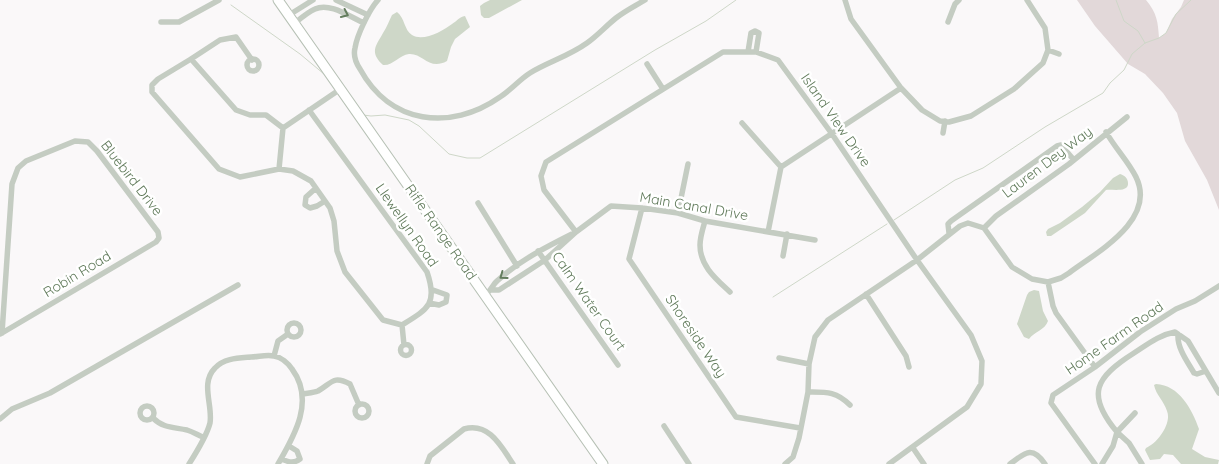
<svg xmlns="http://www.w3.org/2000/svg" width="1219" height="464" font-family="Quicksand,sans-serif">
	<style>
		.green { fill: #e2d8d9 }
		.water { fill: #ced7c8 }
		.lines { fill: none; stroke-linecap: round; stroke-linejoin: round }
		.stream { stroke: #ced7c8; stroke-width: 1 }
		.secondary-casing { stroke: #b7c1b5; stroke-width: 11 }
		.minor { stroke: #c4ccc2; stroke-width: 5.5 }
		.secondary { stroke: #fff; stroke-width: 9 }
		.oneway { stroke: #647d5e }
		.labels { text-anchor: middle; stroke-width: 5; stroke-linejoin: round; paint-order: stroke }
		.street-label { font-size: 14px; fill: #5f7959; stroke: #fff }
	</style>
	<rect width="100%" height="100%" fill="#faf8f9"/>
	<path class="green" d="M1077 0H1146C1157 13 1158 22 1159 38L1166 33 1172 19 1181 7 1184 0H1219V210L1207 180 1185 141 1177 113 1163 93 1145 74 1128 64 1095 26Z"/>
	<path class="water" d="M490 0H522L489 18H484L481 15 480 6 484 3Z
		M397 12C405 18 404 30 412 35 423 42 443 31 452 24 457 21 459 17 465 16L470 27 455 39 451 47 447 61C429 71 423 53 409 54 399 55 393 66 383 65 369 52 376 46 383 33 387 27 389 21 392 15Z
		M1120 174C1124 175 1128 178 1128 183 1129 193 1112 189 1106 190L1085 213 1051 236H1047L1046 232 1048 229 1060 223 1082 207 1100 192 1113 178Z
		M1034 290 1039 291 1043 311 1048 321C1045 330 1034 332 1029 339L1024 337 1017 324 1027 295 1029 292Z
		M1156 384C1179 385 1192 409 1199 429L1192 449 1205 457 1219 460 1218 464H1181L1173 455 1164 454 1160 459 1150 460 1145 450 1146 448C1158 443 1172 423 1167 411 1164 401 1156 395 1154 385Z"/>
	<g class="lines">
		<path class="stream" d="M1116 0 1124 21 1138 31 1145 43
			M231 5 300 54 324 74
			M363 115 371 116 385 115 409 120 419 126 449 154 467 158H480L655 50 706 21 736 0
			M894 220 955 180 983 168 1045 127 1103 93 1110 83 1124 70 1132 54 1145 43 1159 38 1166 33 1176 14 1191 0
			M773 297 887 224"/>
		<g class="secondary-casing">
			<path id="secondary" d="M278 0 603 464"/>
		</g>
		<path class="minor" d="M336 0 368 15
			M378 0C369 10 357 35 355 48 353 56 356 63 360 69 390 124 450 132 500 97 511 90 519 80 530 73 548 62 569 56 587 43 597 36 606 26 616 18 625 11 635 6 645 0
			M845 0 851 19 901 88 922 110 940 121 949 122 971 116 1014 89 1043 63 1048 50 1045 28 1027 0
			M289 15 313 0
			M161 22H179L219 0
			M948 22 955 4 959 0
			M295 23C301 18 308 12 315 9 330 2 350 17 364 23
			M1048 50 1059 54
			M748 52 751 33 755 31 759 33 756 52
			M191 59 236 110 250 115H266L283 128
			M247 65a6 6 0 1 1 12 0a6 6 0 1 1-12 0Z
			M252 60 236 37 220 40 191 59 158 79 152 85V92L219 169 240 177 279 169 293 171 311 181 330 208 334 221 337 251 345 272 383 320 402 325C428 309 438 304 427 272L309 110
			M647 64 663 89
			M742 123 781 167
			M943 133 945 121
			M279 169 283 128 339 90
			M316 188 306 197 305 205 310 208 317 206 325 201
			M478 203 517 266
			M642 208 629 259 736 417 800 428
			M678 213 688 164
			M705 221C703 228 700 237 700 245 700 266 716 279 730 292
			M984 228 996 216 1069 164 1127 117
			M768 232 781 167 901 88
			M949 233 948 224 951 221 1057 146 1061 145 1074 160
			M815 240 705 221 678 213 642 208 611 206 576 232 544 190 541 176 546 162 723 52H756L778 60 832 134 917 260 971 335 982 361 981 384 967 407 889 464
			M538 251 618 365
			M783 256 787 234
			M1048 282 1053 306 1056 313 1095 367
			M866 294 906 356 909 367
			M485 295C492 290 492 285 497 281 520 260 548 246 576 232L545 260 499 290H492
			M429 303 439 305 446 302 447 295 433 290
			M287 330a7 7 0 1 1 14 0a7 7 0 1 1-14 0Z
			M402 325 404 345
			M0 334 2 333 156 242 159 238 158 232 97 151 88 142 75 141 26 161 18 168 12 184 2 333
			M1178 334C1177 348 1187 361 1194 373L1197 374 1206 371
			M400.5 350a5.5 5.5 0 1 1 11 0a5.5 5.5 0 1 1-11 0Z
			M274 356 278 341 288 334
			M779 358 809 364
			M808 392C826 392 836 391 850 405
			M302 394C307 393 313 393 318 391 332 383 333 375 350 384L359 405
			M355 411a7 7 0 1 1 14 0a7 7 0 1 1-14 0Z
			M140 413a7 7 0 1 1 14 0a7 7 0 1 1-14 0Z
			M1135 413 1117 432 1129 443 1142 464
			M153 418C163 428 173 427 187 430 193 432 198 435 203 437
			M0 419 12 409 50 393 238 285
			M664 426 689 464
			M913 448 924 464
			M281 459C289 462 293 464 300 459L297 451 289 446
			M189 464C196 453 207 435 210 423 213 405 200 383 215 368 224 358 239 358 251 357 258 357 267 354 274 356 281 357 288 363 292 369 315 400 295 435 278 464
			M427 464 430 456 464 429C489 422 501 446 513 464
			M785 464 793 457 799 438 808 392 809 364 815 337 828 320 917 260 960 226 968 223 984 228 1012 267 1032 279 1048 282 1061 278 1069 273C1097 252 1157 220 1136 177 1128 161 1115 148 1106 132
			M1010 464C1025 453 1032 445 1045 464
			M1095 464 1051 403 1053 395 1095 367 1140 332 1176 309 1195 301 1219 286
			M1102 464 1113 446 1117 432C1085 394 1096 377 1134 353 1148 344 1159 335 1175 332L1188 341 1219 393"/>
		<use href="#secondary" class="secondary"/>
	</g>
	<defs><path id="oneway-chevron" d="M-2-3.5L2.5 0L-2 3.5" fill="none" stroke-width="1.6" stroke-linecap="round" stroke-linejoin="round" transform="scale(1.25)"/></defs>
	<g class="oneway">
		<use href="#oneway-chevron" transform="translate(345 14) rotate(25)"/>
		<use href="#oneway-chevron" transform="translate(503 276) rotate(144)"/>
	</g>
	<g class="labels">
		<g class="street-label">
			<text transform="translate(836 120) rotate(55)" y="5">Island View Drive</text>
			<text transform="translate(1047 162) rotate(-37)" y="5">Lauren Dey Way</text>
			<text transform="translate(132 178) rotate(52)" y="5">Bluebird Drive</text>
			<text transform="translate(694 206) rotate(10)" y="5">Main Canal Drive</text>
			<text transform="translate(407 225) rotate(55)" y="5">Llewellyn Road</text>
			<text transform="translate(441 232) rotate(55)" y="5">Rifle Range Road</text>
			<text transform="translate(77 274) rotate(-31)" y="5">Robin Road</text>
			<text transform="translate(589 301) rotate(55)" y="5">Calm Water Court</text>
			<text transform="translate(696 336) rotate(56)" y="5">Shoreside Way</text>
			<text transform="translate(1114 338) rotate(-35)" y="5">Home Farm Road</text>
		</g>
	</g>
</svg>
